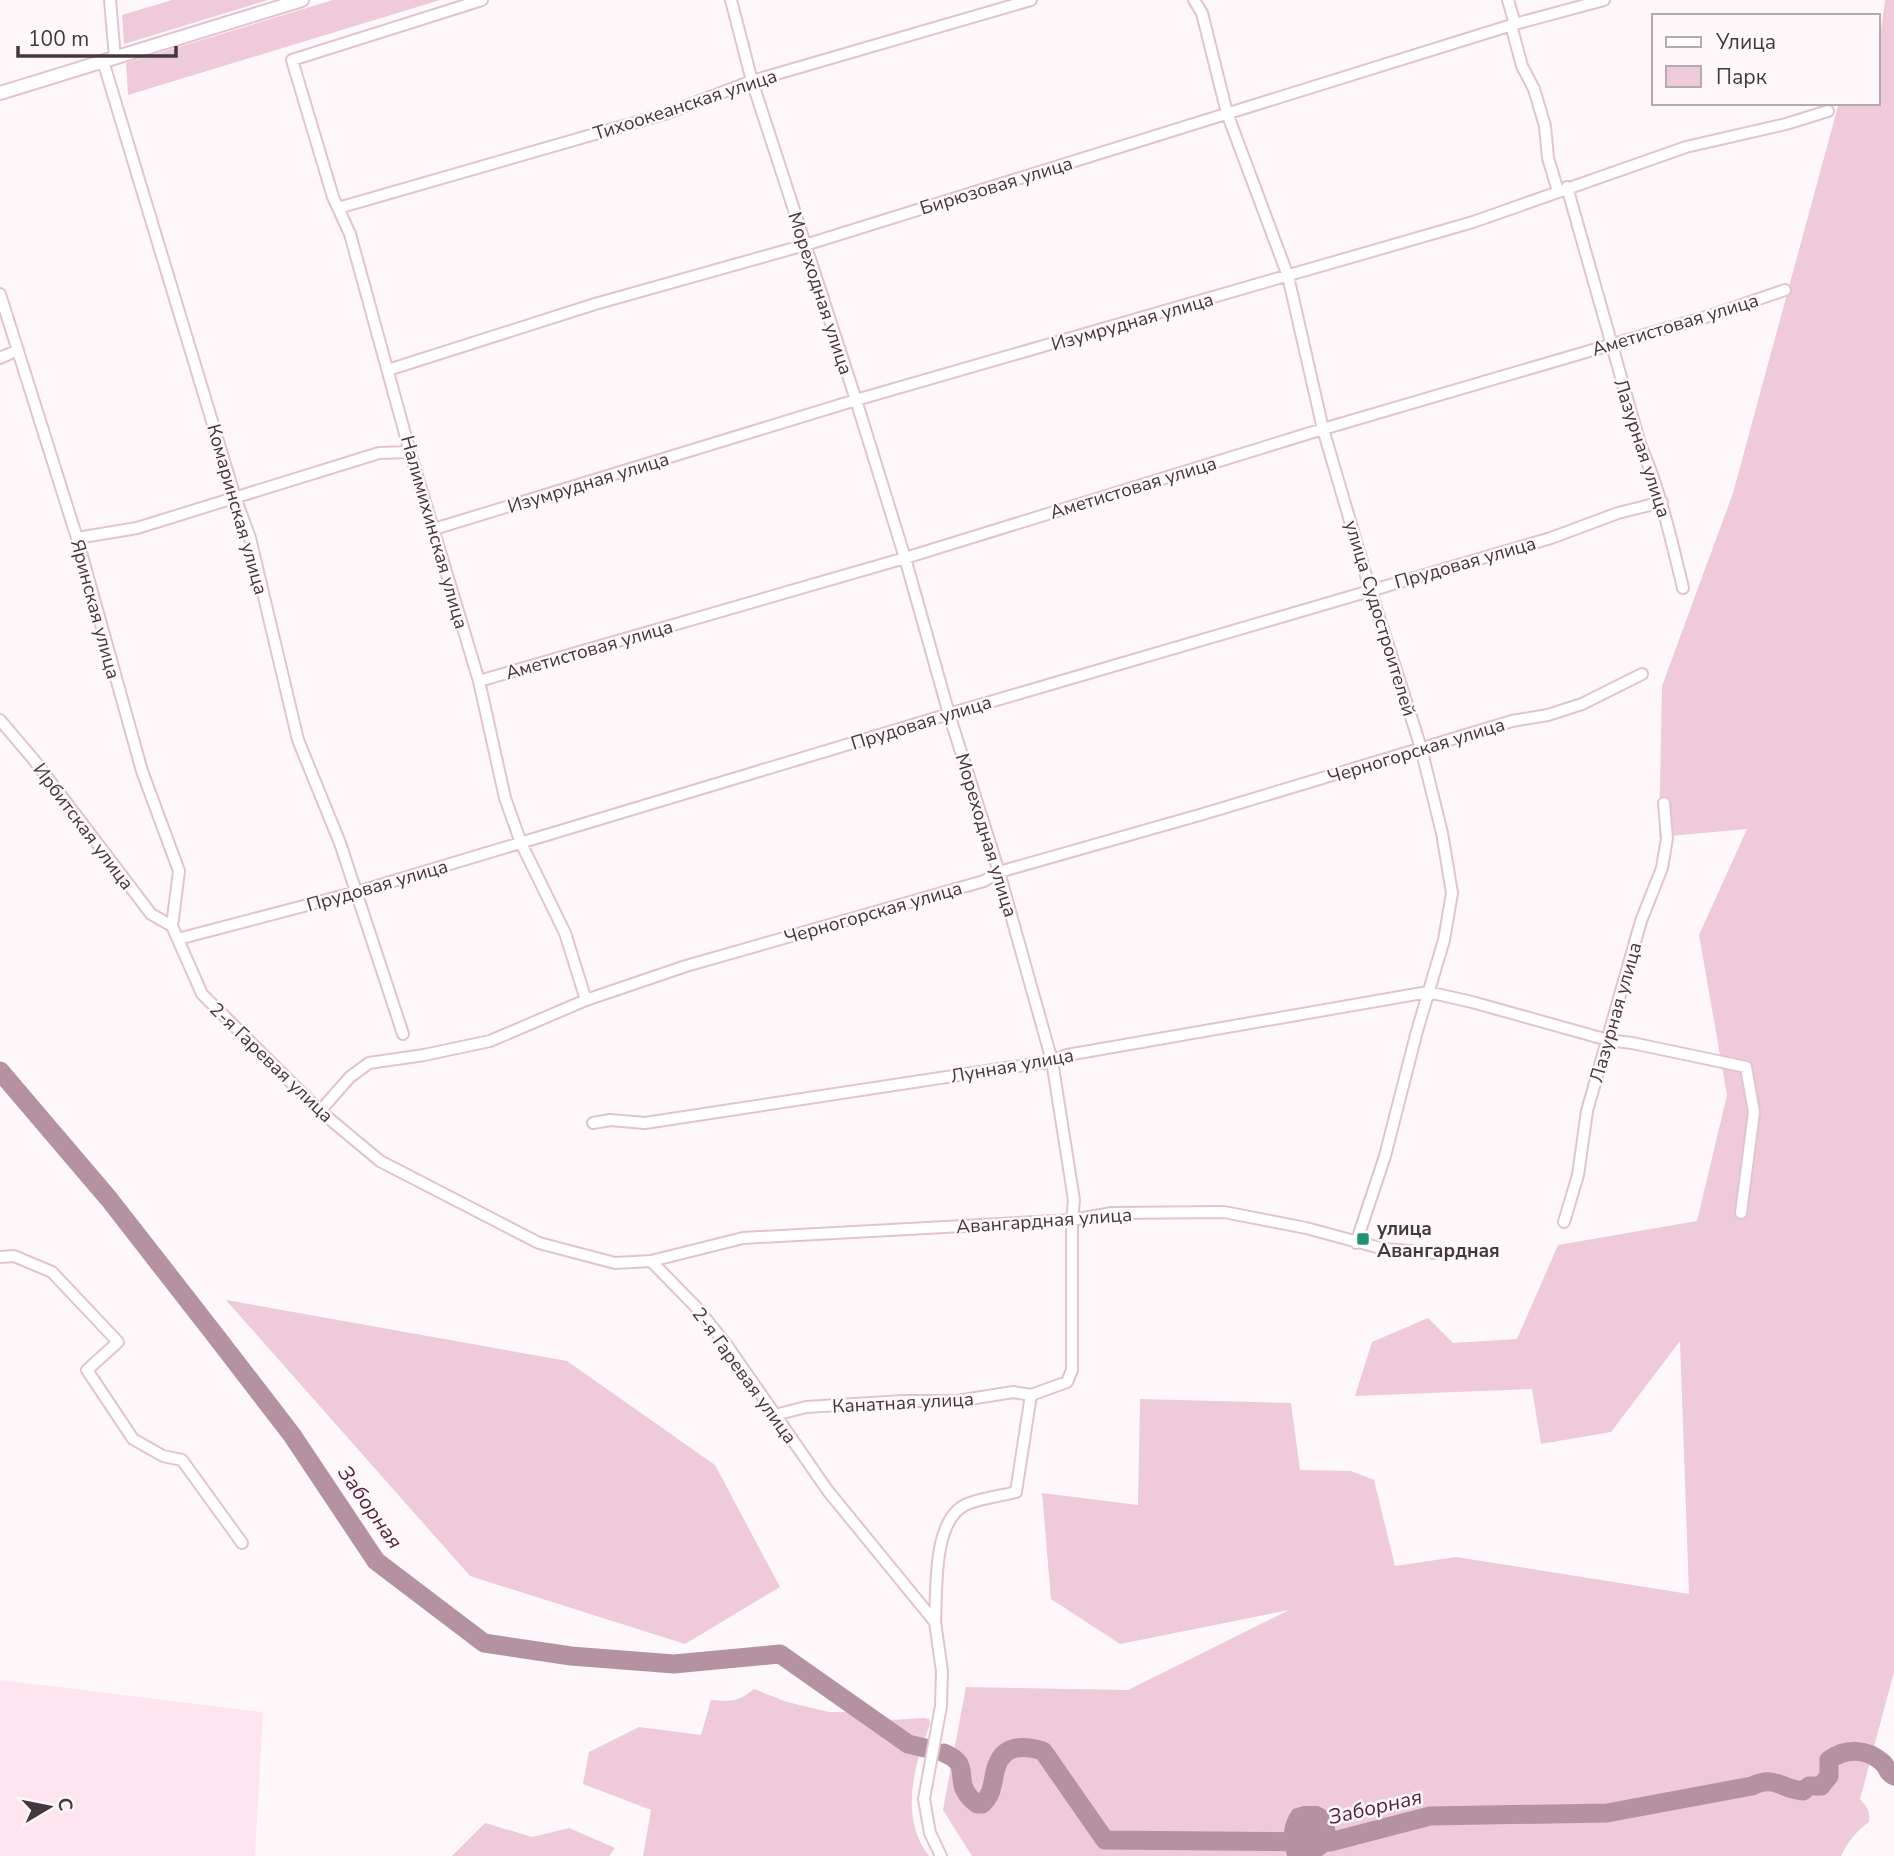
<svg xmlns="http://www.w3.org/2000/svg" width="1894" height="1856" font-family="'Nunito Sans',sans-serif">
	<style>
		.built { fill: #fee5f0 }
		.green { fill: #eecada }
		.water { fill: #b492a2 }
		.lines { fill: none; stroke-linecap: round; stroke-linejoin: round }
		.river { stroke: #b492a2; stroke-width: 19 }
		.minor-casing { stroke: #e3c3d1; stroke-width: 14 }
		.tertiary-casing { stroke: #e3c3d1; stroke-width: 16 }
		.minor { stroke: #fff; stroke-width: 10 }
		.tertiary { stroke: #fff; stroke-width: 12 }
		.poi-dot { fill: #209375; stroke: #fff8fb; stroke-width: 2.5 }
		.labels { text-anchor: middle; stroke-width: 5; stroke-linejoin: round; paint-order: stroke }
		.street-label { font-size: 19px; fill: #44373d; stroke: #fff8fb }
		.poi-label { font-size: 19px; font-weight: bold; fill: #44373d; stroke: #fff8fb; text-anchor: start }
		.water-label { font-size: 21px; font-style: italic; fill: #53263d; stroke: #fff8fb }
	</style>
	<rect width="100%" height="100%" fill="#fff8fb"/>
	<path class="built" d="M0 1680 263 1712 255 1856H0Z"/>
	<path class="green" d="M172 0H268L124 44 122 15Z
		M333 0H440L128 95 126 63Z
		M1885 0H1894V1672L1860 1799C1867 1807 1871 1812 1869 1822 1856 1831 1848 1842 1841 1856H1322L1328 1852 1318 1806 1293 1809 1284 1847 1287 1856H972L943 1810 966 1687 1128 1690 1289 1610 1120 1644 1051 1599 1042 1493 1138 1505 1140 1399 1291 1403 1300 1470 1351 1471 1374 1480 1395 1566 1456 1557 1689 1594 1680 1341 1611 1432 1541 1444 1532 1389 1355 1396 1372 1342 1428 1318 1453 1343 1517 1339 1558 1245 1697 1221 1727 1095 1699 935 1747 829 1659 837 1662 686 1733 493 1838 106 1841 103H1878V53Z
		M226 1300 567 1361 715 1465 780 1587 685 1644 470 1576Z
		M754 1689 787 1702 829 1712H872L891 1720 924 1718 929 1719 930 1724C914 1766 899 1818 929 1856H643L651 1810 583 1784 589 1752 639 1727 701 1735 711 1700C733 1701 736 1703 754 1689Z
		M485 1823 532 1837 569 1828 615 1848 609 1856H452Z"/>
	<path class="water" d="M1304 1806H1318L1332 1813 1338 1844 1322 1856H1287C1281 1839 1283 1823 1293 1809Z"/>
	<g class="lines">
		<path class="river" d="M0 1071 109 1199 215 1335 292 1435 376 1561 484 1643 571 1656 674 1664 780 1654 908 1744 925 1748
			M944 1753C976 1766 948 1782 977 1804H982C994 1793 992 1781 996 1768 1003 1744 1024 1745 1043 1751L1105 1840 1330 1842 1430 1816 1607 1813 1752 1786C1776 1775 1780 1789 1803 1791L1809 1786H1821L1829 1776V1760C1846 1748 1867 1748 1883 1763 1888 1768 1887 1773 1894 1776"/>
		<g class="minor-casing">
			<path id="minor" d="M110 0 115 58
				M482 0 292 60 333 197 350 234 410 452 479 681 505 798 521 843 565 933 586 1000
				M731 0 752 81 856 400 905 558 949 714 999 872 1052 1061 1074 1200 1072 1220V1370L1067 1382 1031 1395
				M1194 0 1202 13 1227 113 1288 276 1323 429 1370 589 1421 748 1442 833 1452 893 1444 940 1417 1031 1385 1156 1356 1243
				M1508 0 1515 24
				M1511 25 1522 66 1534 89 1545 126 1548 158 1558 191
				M103 61 235 497 250 538 298 740 340 843 403 1034
				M1567 187 1640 444C1660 490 1671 538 1683 588
				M338 208 668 113 752 81 1031 0
				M0 294 77 538 142 771 179 871 172 926
				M0 358 18 350
				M388 370 595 304 805 245 1515 24 1604 0
				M434 529 856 400 1473 222 1686 147 1786 124 1828 111
				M77 538 137 528 379 453 410 452
				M479 681 905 558 1323 429 1709 316 1785 290
				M0 720 34 760 151 914 172 926
				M172 926 202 994 320 1111 380 1161 539 1243 615 1263 651 1261 743 1238 1072 1220 1112 1213 1224 1212 1306 1228 1384 1249 1435 1253
				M178 939 357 892 949 714 1551 538 1618 513 1662 502
				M320 1111 350 1077 369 1063 424 1055 490 1041 586 1000 686 966 984 881 999 872 1203 814 1512 721 1548 715 1582 704 1642 674
				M593 1123 610 1120 645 1123 1052 1061 1067 1055 1428 992 1472 1002 1608 1040 1632 1043 1746 1067 1754 1112 1741 1213
				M1564 1222 1578 1175 1587 1111 1641 921 1662 868 1667 838 1664 803
				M0 1257 14 1256 52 1272 118 1342 87 1370 133 1439 163 1456 182 1460 242 1543
				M651 1261 696 1307 726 1344 828 1491 935 1622 942 1671 941 1706 924 1799 930 1833 941 1856
				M775 1415 806 1407 903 1401H957L1013 1392 1031 1395
				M935 1622C937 1590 932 1519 967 1504 982 1498 1001 1496 1016 1492L1031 1395"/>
		</g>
		<g class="tertiary-casing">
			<path id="tertiary" d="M0 93 302 0"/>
		</g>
		<use href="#minor" class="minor"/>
		<use href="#tertiary" class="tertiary"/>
	</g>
	<rect class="poi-dot" x="1356" y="1232" width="14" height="14" rx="3.5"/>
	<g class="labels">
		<g class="street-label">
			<text transform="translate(685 104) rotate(-18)" y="7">Тихоокеанская улица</text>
			<text transform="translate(996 185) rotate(-17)" y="7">Бирюзовая улица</text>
			<text transform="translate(821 293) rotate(72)" y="7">Мореходная улица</text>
			<text transform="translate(1132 321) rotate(-16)" y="7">Изумрудная улица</text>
			<text transform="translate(1675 324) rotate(-17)" y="7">Аметистовая улица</text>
			<text transform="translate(1643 448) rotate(72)" y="7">Лазурная улица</text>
			<text transform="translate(588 482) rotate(-17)" y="7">Изумрудная улица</text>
			<text transform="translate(1133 487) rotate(-17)" y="7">Аметистовая улица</text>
			<text transform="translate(238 509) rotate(74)" y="7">Комаринская улица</text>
			<text transform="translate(435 532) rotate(74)" y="7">Налимихинская улица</text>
			<text transform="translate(1465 562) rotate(-16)" y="7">Прудовая улица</text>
			<text transform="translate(96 609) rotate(75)" y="7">Яринская улица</text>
			<text transform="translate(1381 618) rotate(73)" y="7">улица Судостроителей</text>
			<text transform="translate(589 649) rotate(-16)" y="7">Аметистовая улица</text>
			<text transform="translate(921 722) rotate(-17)" y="7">Прудовая улица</text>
			<text transform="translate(1416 750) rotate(-17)" y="7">Черногорская улица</text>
			<text transform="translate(84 826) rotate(53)" y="7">Ирбитская улица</text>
			<text transform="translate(987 835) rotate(73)" y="7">Мореходная улица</text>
			<text transform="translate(377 885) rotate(-16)" y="7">Прудовая улица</text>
			<text transform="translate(873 912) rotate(-16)" y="7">Черногорская улица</text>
			<text transform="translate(1615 1012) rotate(-74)" y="7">Лазурная улица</text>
			<text transform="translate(272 1062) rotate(44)" y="7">2-я Гаревая улица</text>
			<text transform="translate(1012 1065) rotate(-10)" y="7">Лунная улица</text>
			<text transform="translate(1044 1220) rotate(-4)" y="7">Авангардная улица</text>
			<text transform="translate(745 1375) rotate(54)" y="7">2-я Гаревая улица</text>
			<text transform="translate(903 1402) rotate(-3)" y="7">Канатная улица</text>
		</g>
		<g class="poi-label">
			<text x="1377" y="1235">улица<tspan x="1377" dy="22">Авангардная</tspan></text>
		</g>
		<g class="water-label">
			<text transform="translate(370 1507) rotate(55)" y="7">Заборная</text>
			<text transform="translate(1375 1807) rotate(-13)" y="7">Заборная</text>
		</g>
	</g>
	<rect x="1652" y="14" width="228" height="91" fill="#fff8fb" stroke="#b4abaf" stroke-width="2"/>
	<rect x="1666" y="37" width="35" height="10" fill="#ffffff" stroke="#b4abaf" stroke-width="2"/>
	<text x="1716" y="49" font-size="21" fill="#44373d">Улица</text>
	<rect x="1666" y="66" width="35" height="21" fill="#eecada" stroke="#b4abaf" stroke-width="2"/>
	<text x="1716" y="84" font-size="21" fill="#44373d">Парк</text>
	<g transform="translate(49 1807) rotate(80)" stroke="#fff8fb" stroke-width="5" paint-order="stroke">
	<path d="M0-5L12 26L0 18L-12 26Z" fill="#44373d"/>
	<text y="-10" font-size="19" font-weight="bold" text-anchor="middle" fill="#44373d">С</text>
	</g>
	<path d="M18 46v10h158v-10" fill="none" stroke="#44373d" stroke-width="3.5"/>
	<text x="28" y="46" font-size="21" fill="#44373d" stroke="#fff8fb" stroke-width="5" paint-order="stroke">100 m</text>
</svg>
